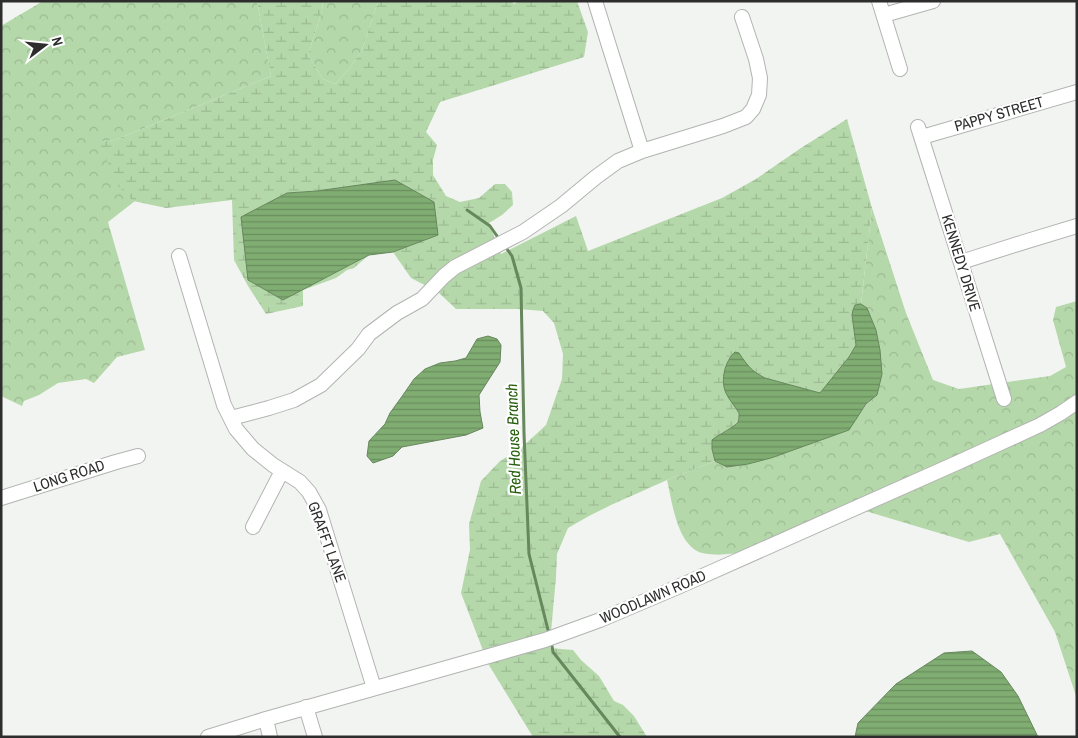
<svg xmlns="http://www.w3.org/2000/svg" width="1078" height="738" font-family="'Archivo Narrow',sans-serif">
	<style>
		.forest { fill: url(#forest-crowns) }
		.wetland { fill: url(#wetland-marsh) }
		.water { fill: url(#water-rules); stroke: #67875d }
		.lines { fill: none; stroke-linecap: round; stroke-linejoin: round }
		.stream { stroke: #67875d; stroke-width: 3 }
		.minor-casing { stroke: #b2b4b2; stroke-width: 16 }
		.minor { stroke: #fff; stroke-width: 14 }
		.labels { text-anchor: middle; stroke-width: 4.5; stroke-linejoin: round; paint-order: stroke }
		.street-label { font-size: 15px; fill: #2c2d2c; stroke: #fff }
		.water-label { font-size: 16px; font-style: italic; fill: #27600e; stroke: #fff }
	</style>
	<defs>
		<pattern id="forest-crowns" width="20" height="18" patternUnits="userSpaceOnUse" patternTransform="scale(1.25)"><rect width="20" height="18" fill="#b5d8aa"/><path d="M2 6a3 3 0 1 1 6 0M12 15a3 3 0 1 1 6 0" fill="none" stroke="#9cba92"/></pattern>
		<pattern id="wetland-marsh" width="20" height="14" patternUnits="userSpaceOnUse" patternTransform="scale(1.25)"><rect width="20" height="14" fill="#b5d8aa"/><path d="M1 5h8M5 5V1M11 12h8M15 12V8" fill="none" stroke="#9cba92"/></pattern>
		<pattern id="water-rules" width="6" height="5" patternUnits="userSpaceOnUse" patternTransform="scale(1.25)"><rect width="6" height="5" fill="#80ad72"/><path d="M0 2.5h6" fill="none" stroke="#698d5e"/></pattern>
	</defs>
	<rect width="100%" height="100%" fill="#f2f4f1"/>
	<path class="forest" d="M43 1H257L271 76 115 140 100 142 133 201H135L108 222 145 350 117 357 94 383 86 379 58 383 39 395 24 401 22 406 1 396V26Z
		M323 1H378L362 50 349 69 335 84 323 79 308 55 322 11Z
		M872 208 906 313 933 380 959 389 1050 376 1066 367 1053 320 1056 307 1077 301V396L1059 409 744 552C732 554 708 557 697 551 676 539 672 501 667 480L715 461 727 467 848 430 867 404 877 395 880 350 876 330 871 317 867 308 861 304Z
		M1077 408V699L1055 632 1000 534 969 542 862 510Z"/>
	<path class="wetland" d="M257 1H323L322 11 308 55 323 79 335 84 349 69 362 50 378 1H511L514 4 519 1H577L588 32 584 57 440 102 426 132 437 145 433 160V175L446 196 460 202 479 198 495 184H505L512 192 513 205 502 215 489 223 501 254 576 216 588 251 722 198 756 179 801 148 847 119 872 208 861 304 855 305 852 315 856 345 849 357 820 394 765 378 758 375 731 356 725 371 734 405 739 413 738 421 732 428 721 433 712 449 715 461 667 480 611 505 589 516 568 528 557 554 556 577 551 632 484 653 461 593 470 550 469 524 481 481 500 461 520 449 546 425 562 379 563 354 554 323 543 311 518 309H456L438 292 411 278 393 252 438 235 317 191 287 193 283 300 369 255 354 268 347 270 336 278 303 290V306L266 314 248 286 234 260 232 200 166 208 133 201 118 186 99 142 115 140 271 76Z
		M551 643 550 648 573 650 581 660 599 676 614 701 623 705 634 716 647 737H533L487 662Z"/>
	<path class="water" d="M395 180 434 202 438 235 393 252 369 255 283 300 248 280 241 217 287 193 317 191Z
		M861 304 867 308 876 330 880 350 882 374 877 395 866 404 849 430 771 458 748 464 727 467 715 461 712 449V440C719 434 735 427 738 422 739 420 739 414 739 413 735 406 729 400 726 393 720 380 725 361 735 352L739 353C747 365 751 371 765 378L820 393 849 357 856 345 852 315 853 310 855 305Z
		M488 336 497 339 501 345 500 362 479 395 480 412 483 428 466 435 402 447 393 456 373 463 367 456 369 441 385 424 390 413 403 395 414 379 425 369 440 363 455 361 466 358 477 339Z
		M972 651 1001 672 1018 696 1038 737H855L858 723 896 684 944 653Z"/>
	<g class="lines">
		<path class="stream" d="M467 210 490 226 497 236
			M507 249 512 256 521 288 524 433 529 554 548 630
			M552 646 553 652 620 737"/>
		<g class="minor-casing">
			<path id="minor" d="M595 1 642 151
				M879 1 900 69
				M884 15 933 1
				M918 127 1004 399
				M922 137 1077 92
				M179 256 224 405 236 429 253 449 273 465 300 482 309 492 319 510 374 688
				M961 262 1024 242 1077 226
				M231 418 269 408 294 400 321 385 358 349 369 334 397 313 422 299 444 276 455 267 523 232 561 206 596 177 618 161 642 151 723 126 746 117 753 109 759 95 760 78 756 59 742 17
				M1 498 116 462 138 456
				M253 527 282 471
				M306 707 315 737
				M266 719 270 737
				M208 737 266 719 503 652 545 640 600 620 680 586 959 462 1040 425 1061 413 1077 402"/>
		</g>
		<use href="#minor" class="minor"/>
	</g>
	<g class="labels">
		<g class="street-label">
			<text transform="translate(999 114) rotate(-16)" y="5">PAPPY STREET</text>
			<text transform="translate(961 263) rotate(73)" y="5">KENNEDY DRIVE</text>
			<text transform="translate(69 476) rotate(-18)" y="5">LONG ROAD</text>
			<text transform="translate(327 542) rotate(70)" y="5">GRAFFT LANE</text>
			<text transform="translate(653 597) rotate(-23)" y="5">WOODLAWN ROAD</text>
		</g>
		<g class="water-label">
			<text transform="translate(513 439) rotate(-92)" y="6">Red House Branch</text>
		</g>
	</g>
	<rect width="1078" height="738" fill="none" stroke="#2c2d2c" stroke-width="5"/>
	<g transform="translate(45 45) rotate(74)" stroke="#ffffff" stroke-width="4" paint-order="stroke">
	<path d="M0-4L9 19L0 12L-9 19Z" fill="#2c2d2c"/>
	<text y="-8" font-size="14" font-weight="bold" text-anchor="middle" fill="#2c2d2c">N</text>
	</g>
</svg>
